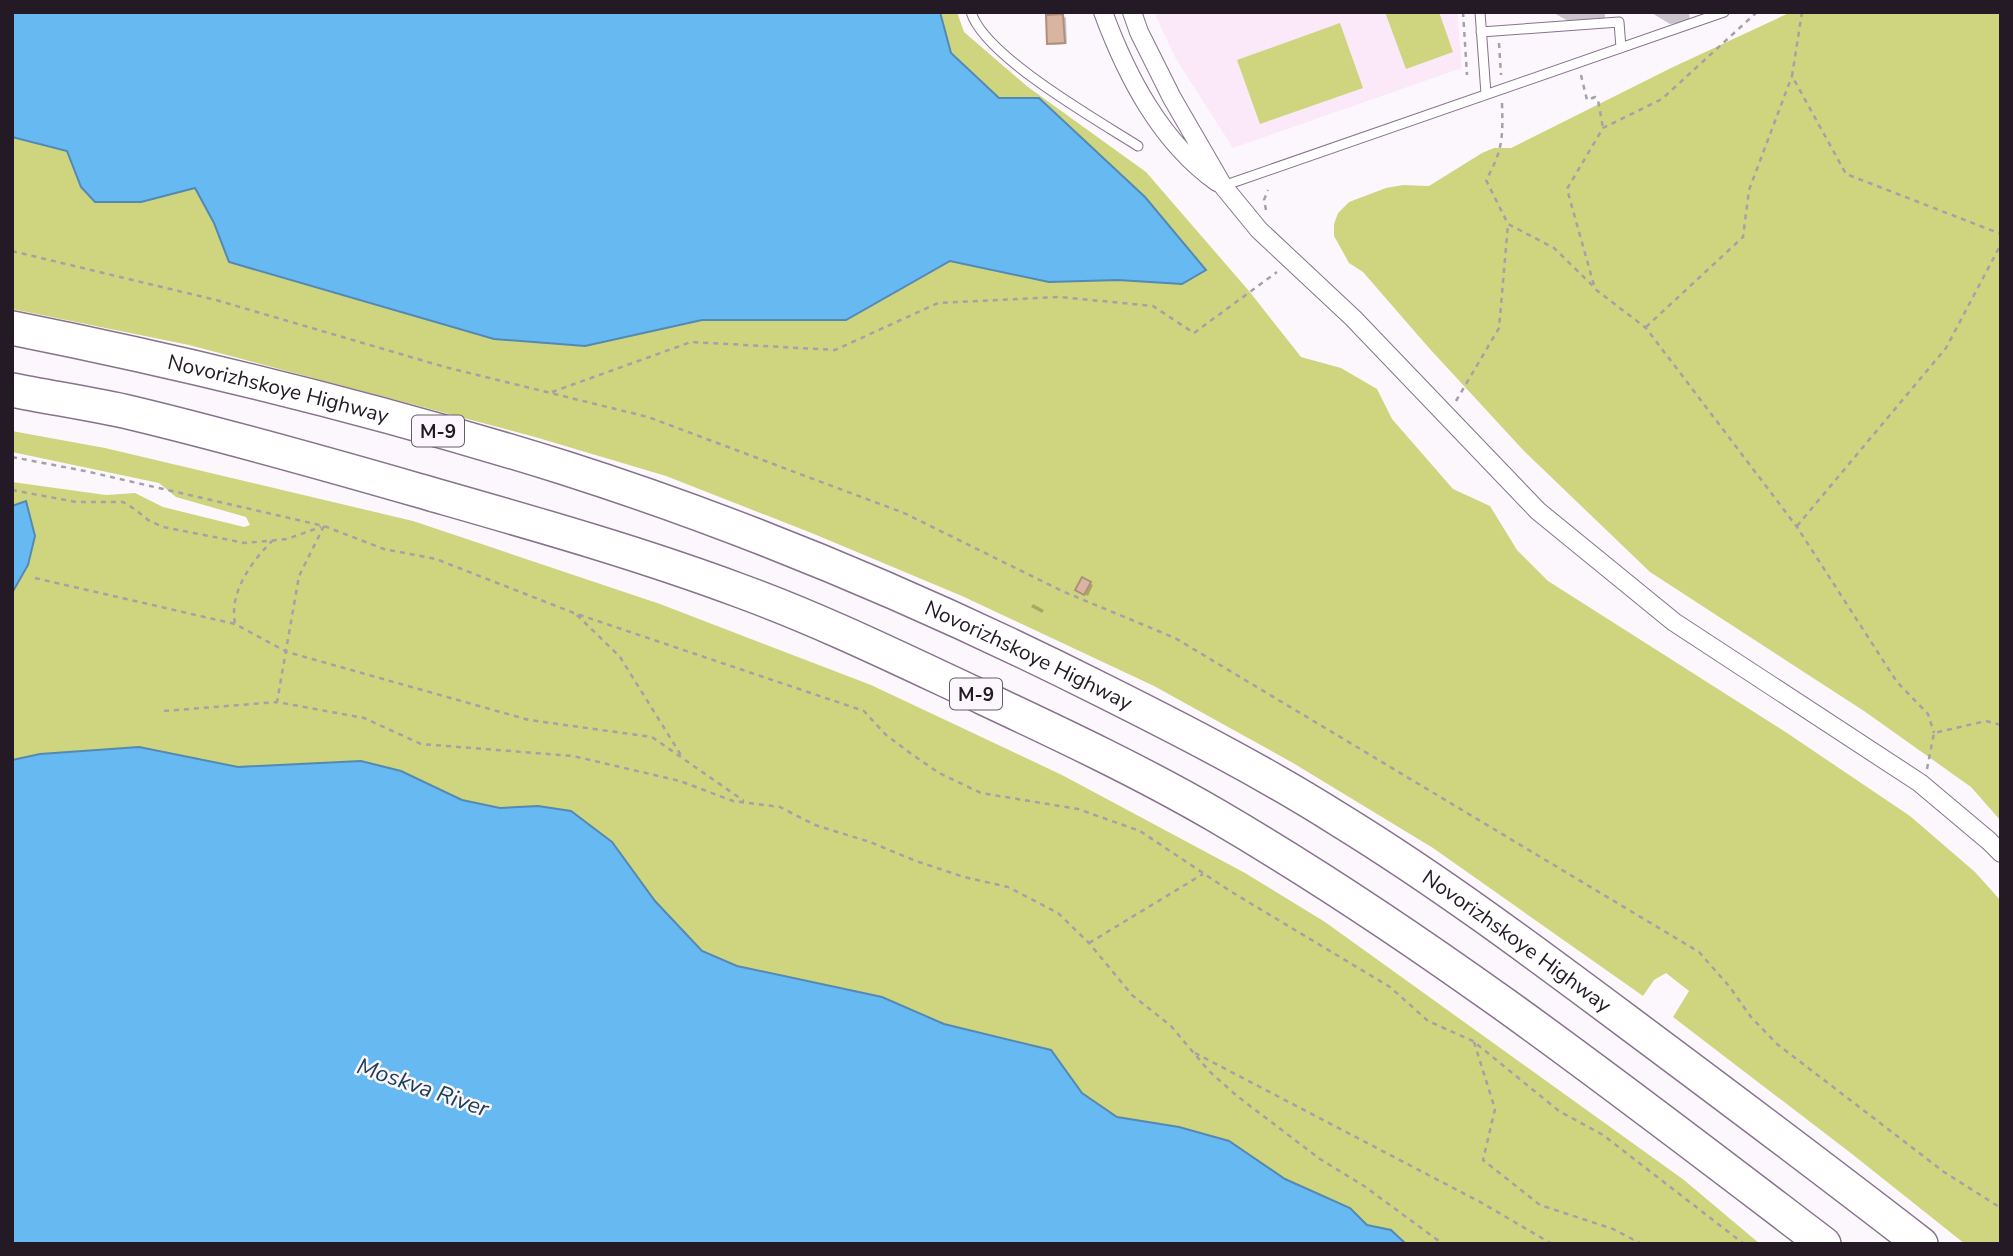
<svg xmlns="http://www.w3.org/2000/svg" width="2013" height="1256" font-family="'Nunito Sans',sans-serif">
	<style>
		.education { fill: #fbe8f9 }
		.green { fill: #ced57e }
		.water { fill: #67b9f2; stroke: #5389b4; stroke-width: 2 }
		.shadow { fill: #0003 }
		.building { fill: #d7b5a1; stroke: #af8f7b; stroke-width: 2 }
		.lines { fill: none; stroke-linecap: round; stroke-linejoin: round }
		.lane-casing { stroke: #88728d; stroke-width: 11 }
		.street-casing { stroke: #88728d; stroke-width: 20 }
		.highway-casing { stroke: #88728d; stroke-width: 36 }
		.path { stroke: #a6a0a8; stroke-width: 2.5; stroke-dasharray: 5 5; stroke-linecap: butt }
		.lane { stroke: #fff; stroke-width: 9 }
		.street { stroke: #fff; stroke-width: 18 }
		.highway { stroke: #fff; stroke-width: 33 }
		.labels { text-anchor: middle; stroke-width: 5; stroke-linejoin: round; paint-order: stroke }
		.shield { fill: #fcf7fd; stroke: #645c66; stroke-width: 2 }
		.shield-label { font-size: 19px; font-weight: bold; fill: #231a25 }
		.street-label { font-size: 21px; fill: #231a25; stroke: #fcf7fd }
		.water-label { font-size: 23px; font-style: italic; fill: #1d4058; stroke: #fcf7fd }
	</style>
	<rect width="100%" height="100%" fill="#fcf7fd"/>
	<path class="education" d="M1154 12H1457L1462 68 1233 148 1176 59Z"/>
	<path class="green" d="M940 12H957L964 32 1028 87 1146 172 1249 291 1301 357 1341 368 1377 389 1392 419 1453 489 1490 506 1517 550 1548 581 1787 733 1910 816 1975 872 2001 901V1244H1965L1852 1154 1673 1017 1689 991 1666 973 1654 980 1643 996 1433 848 1293 763 1154 686 962 596 814 534 666 476 535 437 189 345 12 309V137L67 151 81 187 141 202 195 188 214 223 229 262 494 339 585 346 702 320H845L950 261 1049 282 1118 280 1182 284 1205 270 1145 197 1039 98H999L951 53Z
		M1385 12H1439L1453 52 1406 69Z
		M1791 12H2001V821L1971 787 1864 711 1650 572 1524 451 1429 348 1363 272 1349 263 1334 236V224L1338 213 1349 202 1386 188 1403 185 1429 186 1482 153 1494 148H1511L1671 68Z
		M1340 23 1363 88 1260 124 1237 60Z
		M12 431 105 448 413 521 660 604 871 685 1062 775 1245 873 1325 922 1684 1180 1760 1244H1406L1391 1230 1367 1225 1350 1208 1285 1179 1229 1141 1178 1127 1117 1117 1082 1093 1051 1050 944 1024 882 997 737 966 702 951 655 901 538 806 500 808 462 800 401 771 361 761 238 767 139 747 40 754 12 760V593L28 565 25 501 12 506V482L106 495 135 493 163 507 244 527 250 525 246 517 176 497 159 483 12 452Z"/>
	<path class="water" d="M12 12H940L951 53 999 98H1039L1145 197 1206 270 1182 284 1118 280 1049 282 950 261 846 320H702L585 346 494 339 229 262 214 223 195 188 141 202H95L81 187 67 151 12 137Z
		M26 501 35 536 28 565 12 593V506Z
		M139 747 238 767 361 761 401 771 462 800 500 808 538 806 571 811 612 842 655 901 702 951 737 966 882 997 944 1024 1051 1050 1082 1093 1117 1117 1179 1127 1229 1141 1285 1179 1350 1208 1367 1225 1391 1230 1406 1244H12V760L40 754Z"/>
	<path class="shadow" d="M1552 12H1605V20L1570 22Z
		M1650 12H1689L1690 22 1670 24Z
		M1063 16 1066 18 1067 44 1052 45 1049 43Z
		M1083 580 1093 585 1088 596 1077 590Z
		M1033 604 1044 610 1042 613 1031 607Z"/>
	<path class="building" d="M1063 14 1065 43 1047 44 1046 15Z
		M1082 577 1091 582 1084 595 1075 590Z"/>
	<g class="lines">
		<g class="lane-casing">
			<path id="lane" d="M971 12C984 56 1097 120 1138 146
				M1480 12 1486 94
				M1481 32 1619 22 1621 48
				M1223 186 1724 12"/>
		</g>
		<g class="street-casing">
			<path id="street" d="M1103 12C1127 77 1161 142 1217 182
				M1132 12 1139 32 1172 98 1223 186 1259 230 1353 318 1538 511 1674 622 1920 783 1989 841 2001 853"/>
		</g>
		<g class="highway-casing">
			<g id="highway">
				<path id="s1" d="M12 328C197 365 386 412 565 468 747 526 931 604 1102 690 1182 730 1262 771 1338 819 1439 881 1534 952 1629 1023 1727 1096 1824 1169 1921 1244"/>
				<path d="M12 390C52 398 93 404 132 413 228 436 323 463 417 490 525 521 633 551 738 590 818 619 894 656 971 692 1054 731 1138 770 1217 816 1431 941 1627 1094 1824 1244"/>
			</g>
		</g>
		<path class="path" d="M1463 12 1467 75
			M1757 12 1662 99 1603 128 1567 189 1595 289 1646 328 1797 527 1897 682 1928 714 1934 733
			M1802 12 1792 76 1846 174 2001 234
			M1499 43 1501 75
			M1581 75 1587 100 1595 97 1598 100 1603 128
			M1502 103C1503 137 1503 150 1486 180L1508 224 1554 248 1595 288
			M1266 210 1264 200 1268 190
			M12 251 216 300 445 367 648 417 904 513 1062 591 1175 638 1699 952 1729 986 1751 1017 1777 1044 1944 1172 2001 1208
			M1646 327 1743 237 1749 190 1792 76
			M552 392 691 342 835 350 938 303 1060 297 1153 306 1194 333 1277 272
			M1456 401 1499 328 1508 224
			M12 457 85 471 324 526 384 549 436 559 574 613 864 711 885 734 910 753 939 773 981 793 1078 809 1140 831 1230 891 1390 987 1428 1021 1473 1041 1559 1111 1603 1135 1744 1244
			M12 490 76 502H123L136 510 148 520 163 527 245 543 287 539 321 527
			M324 526 299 576 277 702 364 718 421 744 573 756 680 781 733 801 780 807 815 825 870 842 916 861 964 877 1008 887 1058 913 1089 943 1132 995 1171 1026 1209 1071 1237 1096 1320 1159 1364 1186 1443 1244
			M1797 526 1946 348 2001 244
			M35 578 235 624 287 652 529 720 652 737 744 801
			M577 615 620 657 681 755
			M235 623C229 593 251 562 272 541
			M164 711 277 702
			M1927 769 1934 733 1986 721 2001 725
			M1089 943 1203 874
			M1474 1042 1495 1109 1483 1160 1540 1205 1613 1229 1642 1244
			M1195 1053 1482 1203 1552 1244"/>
		<use href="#lane" class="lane"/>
		<use href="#street" class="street"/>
		<use href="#highway" class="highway"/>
	</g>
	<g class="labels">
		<g class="shield">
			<rect x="412" y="415.5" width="52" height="31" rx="5"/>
			<rect x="950" y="678.5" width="52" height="31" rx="5"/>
		</g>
		<g class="shield-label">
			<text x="438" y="438">М-9</text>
			<text x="976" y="701">М-9</text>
		</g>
		<g class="street-label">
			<text dy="7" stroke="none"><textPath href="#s1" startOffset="273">Novorizhskoye Highway</textPath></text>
			<text dy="7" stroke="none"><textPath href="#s1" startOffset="1071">Novorizhskoye Highway</textPath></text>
			<text dy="7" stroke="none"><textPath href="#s1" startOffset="1638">Novorizhskoye Highway</textPath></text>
		</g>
		<g class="water-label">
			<text transform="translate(423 1087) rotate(19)" y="8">Moskva River</text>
		</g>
	</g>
	<rect width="2013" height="1256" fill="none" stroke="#231a25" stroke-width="28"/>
</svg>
